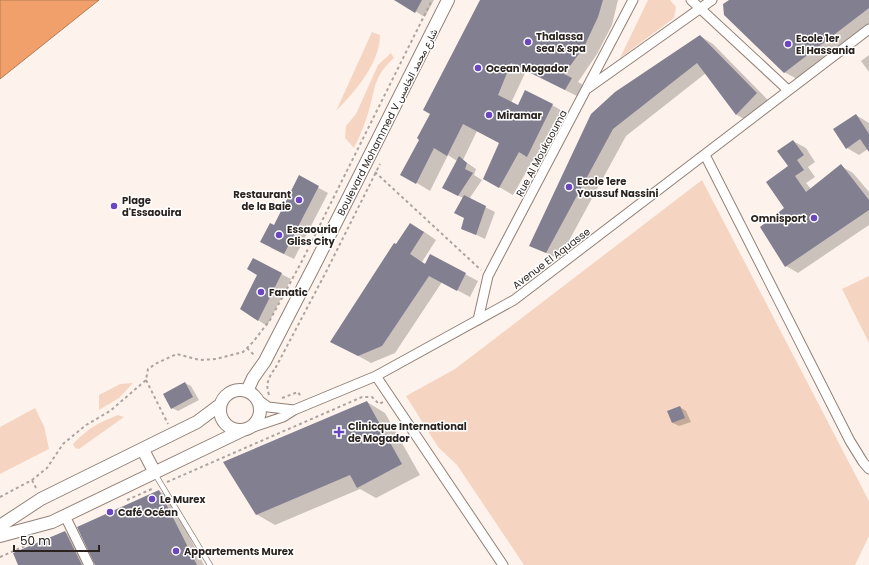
<svg xmlns="http://www.w3.org/2000/svg" width="869" height="565" font-family="Poppins,Vazirmatn,sans-serif">
	<style>
		.green { fill: #f5d5c1 }
		.water { fill: #f1a06b; stroke: #b57a54 }
		.shadow { fill: #0003 }
		.building { fill: #827f91 }
		.lines { fill: none; stroke-linecap: round; stroke-linejoin: round }
		.service-casing { stroke: #928176; stroke-width: 6 }
		.minor-casing { stroke: #928176; stroke-width: 11 }
		.tertiary-casing { stroke: #928176; stroke-width: 14 }
		.path { stroke: #aea49f; stroke-width: 2; stroke-dasharray: 3 3; stroke-linecap: butt }
		.service { stroke: #fff; stroke-width: 4.5 }
		.minor { stroke: #fff; stroke-width: 9 }
		.tertiary { stroke: #fff; stroke-width: 12 }
		.poi-dot { fill: #6a47c0; stroke: #fff; stroke-width: 1.5 }
		.labels { text-anchor: middle; stroke-width: 3; stroke-linejoin: round; paint-order: stroke }
		.poi-label { font-size: 10px; font-weight: bold; fill: #2a231f; stroke: #fff; text-anchor: start }
		.street-label { font-size: 10px; fill: #2a231f; stroke: #fff }
	</style>
	<rect width="100%" height="100%" fill="#fef3ec"/>
	<path class="green" d="M648 0H670L676 7 674 18 620 58Z
		M372 32 380 35C380 63 355 92 336 111Z
		M391 53 394 58C374 76 376 86 369 110 365 124 360 136 354 148L345 138 346 126 356 114 378 65Z
		M702 180 869 501V536L855 565H524L457 465 438 447 406 396 455 369Z
		M869 276V343L842 289Z
		M133 383 119 398 99 410V395L120 384Z
		M35 408 44 426 49 449 0 474V427Z
		M118 415 124 417 79 449 75 448 73 444C87 429 99 422 118 415Z"/>
	<path class="water" d="M0 0H99L0 79Z"/>
	<path class="shadow" d="M396 0H434L425 17Z
		M481 0H618L612 25 597 54 578 82 585 86 579 97 526 71 511 103 518 107 552 105 566 113 541 164 533 160 513 195 485 179 500 143 477 131 463 160 476 169 474 175 482 180 469 199 495 212 485 239 462 228 465 218 463 198 453 193 457 161 448 155 430 191 402 174 421 139Z
		M730 0H869V25L797 79 784 72Z
		M700 36 713 44 769 101 749 122 737 115 706 73 626 136 559 259 530 245 592 114Z
		M869 55V72L861 61Z
		M856 115 869 123V150L868 149 859 155 847 148Z
		M793 141 806 148 815 162 808 167 815 177 806 183 811 189 841 166 853 173 869 192V225L798 273 786 266 785 209Z
		M299 177 328 193 294 259 271 248 275 226Z
		M423 231 436 240 422 262 425 264 431 256 478 281 470 297 442 282 395 353 371 363 344 348 397 246Z
		M254 260 291 279 267 326 258 320V275Z
		M185 383 191 386 199 400 178 411 172 408Z
		M367 402 385 413 420 475 376 498 360 489 275 525 256 514Z
		M680 407 686 411 691 422 679 426 673 423Z
		M159 491 169 497 204 565H97Z
		M65 532 75 538 90 565H19Z"/>
	<path class="building" d="M394 0H422L415 13Z
		M480 0H603L598 17 584 47 564 74 572 78 565 90 511 63 498 95 518 105 525 90 553 104 527 157 519 152 499 188 483 179 499 143 463 124 447 156 434 148 416 184 400 175 419 140 417 138 430 114 423 110Z
		M729 0H869V8L784 73 724 15 723 4Z
		M700 35 757 93 736 115 697 63 613 129 546 253 529 246 591 114 615 92Z
		M856 114 869 134V152L860 139 846 149 833 129Z
		M793 140 804 155 797 160 804 170 795 176 806 192 841 164 869 200V210L785 267 760 227 784 208 766 182 788 166 777 151Z
		M459 156 467 163 465 169 473 173 458 196 442 188Z
		M299 175 319 186 284 254 260 242 270 223 274 225Z
		M464 195 486 206 476 235 461 229 464 218 454 213Z
		M410 223 424 232 410 254 425 264 430 254 466 273 457 291 429 276 382 346 358 356 330 342 394 243 396 244Z
		M253 258 282 273 258 321 240 309 257 275 247 269Z
		M185 382 193 397 171 409 163 394Z
		M367 401 402 464 357 488 350 475 256 515 223 462Z
		M680 406 685 418 672 423 667 411Z
		M159 490 197 565H95L77 527Z
		M65 531 82 565H18L13 553Z"/>
	<g class="lines">
		<g class="service-casing">
			<path id="service" d="M155 474 210 565"/>
		</g>
		<g class="minor-casing">
			<path id="minor" d="M691 0 788 90
				M588 88 712 0
				M705 155 850 441 863 462 869 469
				M478 320 488 276 633 0
				M376 376 503 565
				M257 399 268 407 294 410
				M250 428 283 417 294 410 376 376 514 300 869 29
				M65 516 89 565"/>
		</g>
		<g class="tertiary-casing">
			<path id="tertiary" d="M220 410a20 20 0 1 1 40 0a20 20 0 1 1-40 0Z
				M247 391 253 378 265 361 315 264 448 0
				M143 450 155 473
				M0 526 41 499 197 422 221 404
				M0 536 52 522 243 430"/>
		</g>
		<path class="path" d="M375 172 481 270
			M247 348 255 356
			M275 367H276L327 270 380 164
			M146 380 168 424
			M269 395C265 383 269 377 276 367
			M282 398 298 392 301 397
			M32 480 36 488
			M167 482 362 397H372L379 404 383 402
			M0 497 32 480 47 468 63 444 86 425 110 411 146 380 148 369 157 363 177 354 200 360 216 359 243 352 253 342 270 320 302 261 432 0
			M127 500 154 488
			M0 557 43 538"/>
		<use href="#service" class="service"/>
		<use href="#minor" class="minor"/>
		<use href="#tertiary" class="tertiary"/>
	</g>
	<g class="poi-dot">
		<circle cx="528" cy="42" r="4"/>
		<circle cx="788" cy="44" r="4"/>
		<circle cx="478" cy="68" r="4"/>
		<circle cx="489" cy="115" r="4"/>
		<circle cx="569" cy="187" r="4"/>
		<circle cx="299" cy="200" r="4"/>
		<circle cx="114" cy="206" r="4"/>
		<circle cx="814" cy="218" r="4"/>
		<circle cx="279" cy="235" r="4"/>
		<circle cx="261" cy="292" r="4"/>
		<path d="M337 426h4v4h4v4h-4v4h-4v-4h-4v-4h4z"/>
		<circle cx="152" cy="499" r="4"/>
		<circle cx="110" cy="512" r="4"/>
		<circle cx="176" cy="551" r="4"/>
	</g>
	<g class="labels">
		<g class="poi-label">
			<text x="536" y="40">Thalassa<tspan x="536" dy="12">sea &amp; spa</tspan></text>
			<text x="796" y="42">Ecole 1er<tspan x="796" dy="12">El Hassania</tspan></text>
			<text x="486" y="72">Ocean Mogador</text>
			<text x="497" y="119">Miramar</text>
			<text x="577" y="185">Ecole 1ere<tspan x="577" dy="12">Youssuf Nassini</tspan></text>
			<text x="291" y="198" text-anchor="end">Restaurant<tspan x="291" dy="12">de la Baie</tspan></text>
			<text x="122" y="204">Plage<tspan x="122" dy="12">d'Essaouira</tspan></text>
			<text x="806" y="222" text-anchor="end">Omnisport</text>
			<text x="287" y="233">Essaouria<tspan x="287" dy="12">Gliss City</tspan></text>
			<text x="269" y="296">Fanatic</text>
			<text x="348" y="430">Clinicque International<tspan x="348" dy="12">de Mogador</tspan></text>
			<text x="160" y="503">Le Murex</text>
			<text x="118" y="516">Café Océan</text>
			<text x="184" y="555">Appartements Murex</text>
		</g>
		<g class="street-label">
			<text transform="translate(387 122) rotate(-63)" y="4">Boulevard Mohammed V شارع محمد الخامس</text>
			<text transform="translate(541 153) rotate(-62)" y="4">Rue Al Moukaouma</text>
			<text transform="translate(551 258) rotate(-37)" y="4">Avenue El Aquasse</text>
		</g>
	</g>
	<path d="M14 545v6h85v-6" fill="none" stroke="#2a231f" stroke-width="2"/>
	<text x="20" y="545" font-size="12" fill="#2a231f" stroke="#ffffff" stroke-width="3" paint-order="stroke">50 m</text>
</svg>
